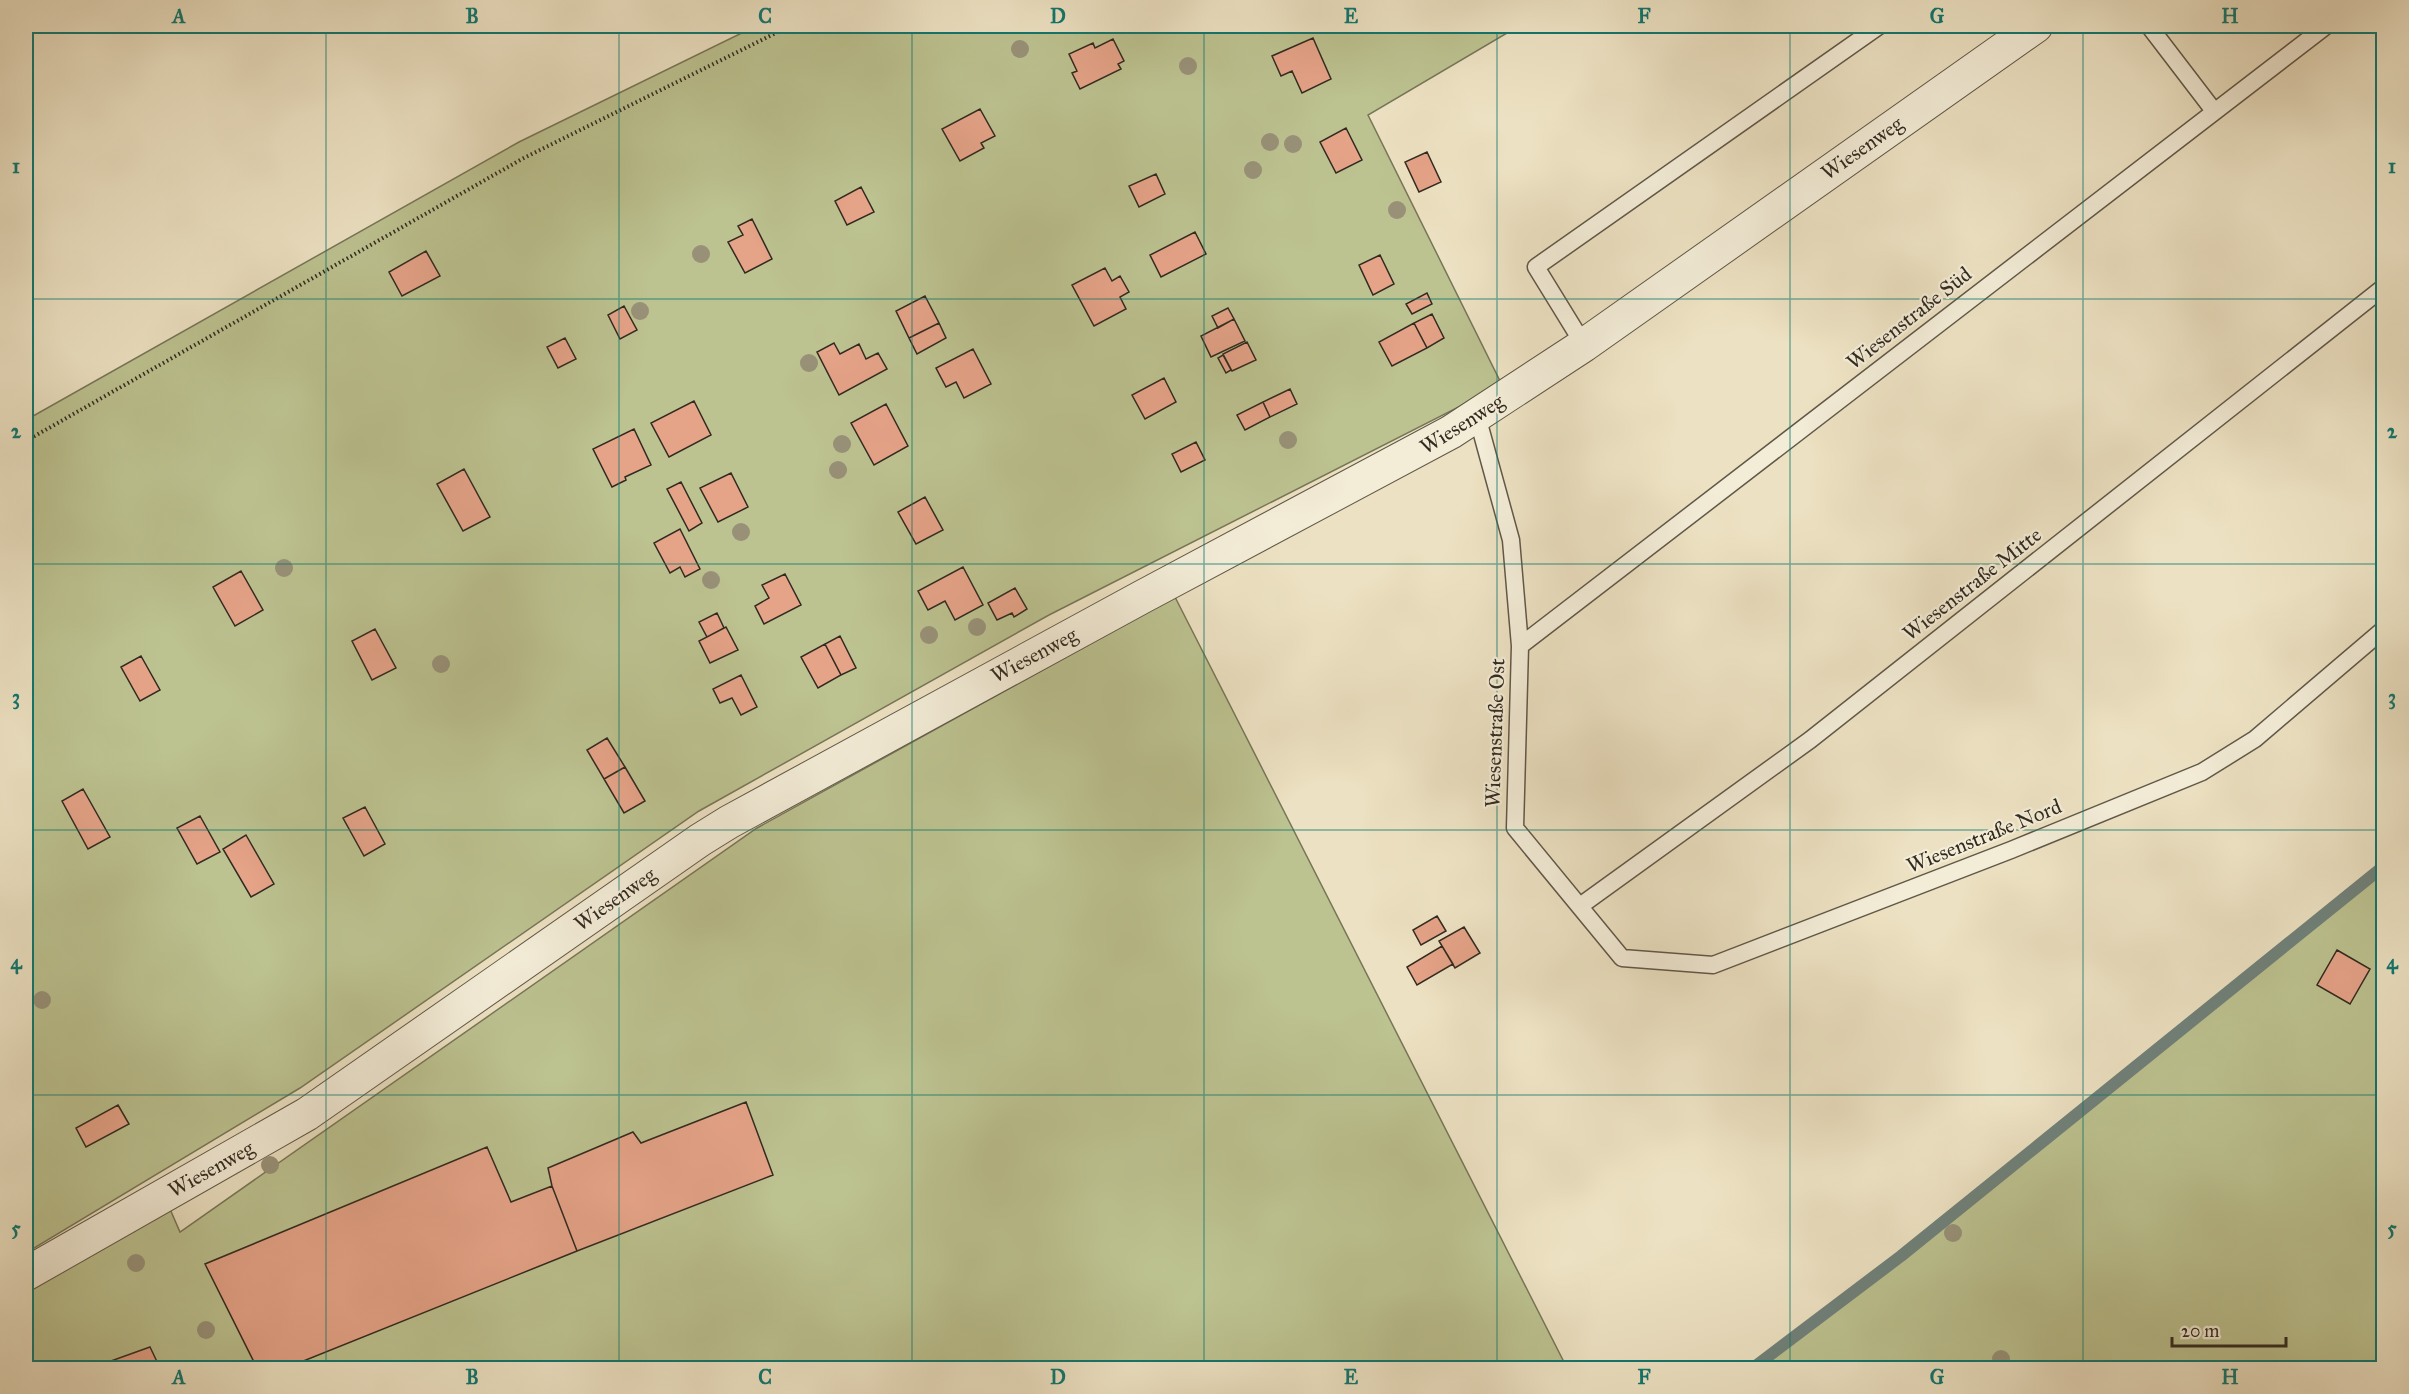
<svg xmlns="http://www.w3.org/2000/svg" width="2409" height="1394" font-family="'IM FELL Great Primer',serif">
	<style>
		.green { fill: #bcc290; stroke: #777658; stroke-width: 1.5 }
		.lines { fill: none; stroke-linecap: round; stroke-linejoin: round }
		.stream { stroke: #70827b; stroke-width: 12 }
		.building { fill: #e5a388; stroke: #322a20; stroke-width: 1.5 }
		.lane-casing { stroke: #605848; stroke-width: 19 }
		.street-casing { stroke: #605848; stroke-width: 35 }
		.path { stroke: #322a20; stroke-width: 4; stroke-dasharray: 1.5 3; stroke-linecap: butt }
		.lane { stroke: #f3ecd7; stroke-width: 16 }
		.street { stroke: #f3ecd7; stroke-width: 33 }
		.tree { fill: #989178 }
		.grid { fill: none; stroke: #0f766e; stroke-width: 1.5; stroke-opacity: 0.55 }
		.labels { text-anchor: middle; stroke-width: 4.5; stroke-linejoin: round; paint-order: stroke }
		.street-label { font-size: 21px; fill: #322a20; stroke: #f3ecd7 }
		.neatline { fill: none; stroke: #0f766e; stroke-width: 2 }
		.grid-label { font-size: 20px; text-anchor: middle; font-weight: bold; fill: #0f766e }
	</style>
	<rect width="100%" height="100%" fill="#ece1c2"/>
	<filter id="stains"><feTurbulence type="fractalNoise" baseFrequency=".00333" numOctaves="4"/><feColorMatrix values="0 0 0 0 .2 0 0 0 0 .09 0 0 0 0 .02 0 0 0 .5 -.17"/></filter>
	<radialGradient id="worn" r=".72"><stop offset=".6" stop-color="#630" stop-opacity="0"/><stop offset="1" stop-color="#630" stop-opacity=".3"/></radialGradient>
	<path class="green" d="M756 26H1519L1368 115 1502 385 1049 615 699 811 300 1088 26 1253V420L519 142Z
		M1175 597 1567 1368H26V1272L163 1193 180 1232 757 828Z
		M2383 866V1368H1753L1901 1256Z"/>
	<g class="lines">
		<path class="stream" d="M1753 1368 1901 1256 2384 866"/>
	</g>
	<path class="building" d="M1313 38 1331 79 1302 93 1292 71 1281 76 1272 56Z
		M1113 39 1124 61 1118 64 1121 69 1080 89 1072 73 1077 71 1069 54 1093 43 1095 48Z
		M980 109 995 136 981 143 984 148 960 161 942 129Z
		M1346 128 1362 160 1336 173 1320 142Z
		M1427 152 1441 182 1419 192 1405 162Z
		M1156 174 1165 194 1139 207 1129 186Z
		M861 187 874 212 847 225 835 201Z
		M752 219 772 259 745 273 728 242 743 235 738 226Z
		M1195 232 1206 254 1161 277 1150 255Z
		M426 251 440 276 402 296 389 272Z
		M1380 255 1394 284 1373 295 1359 265Z
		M1105 268 1112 281 1120 276 1129 292 1120 297 1126 309 1094 326 1072 285Z
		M1427 293 1432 304 1412 314 1406 304Z
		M925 296 939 323 909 338 896 311Z
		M624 306 637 330 620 339 608 315Z
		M1228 308 1234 319 1218 328 1212 316Z
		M1432 314 1444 338 1427 348 1414 323Z
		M1234 319 1245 341 1211 357 1201 336Z
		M939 323 946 338 917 354 909 338Z
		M1414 323 1427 348 1392 366 1379 342Z
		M565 338 576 359 558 368 547 347Z
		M1247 342 1256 360 1232 371 1223 354Z
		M834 343 840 354 859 344 866 359 878 353 887 369 839 395 817 352Z
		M973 349 991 384 964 398 956 382 946 387 936 368Z
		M1223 355 1231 370 1226 373 1218 358Z
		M1164 378 1176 402 1145 419 1132 395Z
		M1290 389 1297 404 1270 417 1263 402Z
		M694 401 711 435 669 457 651 423Z
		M1263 402 1270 417 1245 430 1237 415Z
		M886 404 908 446 874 465 851 423Z
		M634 429 651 465 625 477 626 480 612 487 593 449Z
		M1196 442 1205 460 1181 472 1172 454Z
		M464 469 490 517 463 531 437 484Z
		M731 473 748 507 718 522 700 488Z
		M681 482 702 523 689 531 667 489Z
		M925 497 943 530 916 544 898 512Z
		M680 529 700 569 685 577 680 567 670 573 654 543Z
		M963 567 983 605 955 620 945 601 928 610 918 591Z
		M241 571 263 610 235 626 213 587Z
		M785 574 801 605 764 624 755 606 769 598 762 585Z
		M1015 588 1027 609 1014 617 1012 613 997 620 988 603Z
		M717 613 724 628 707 637 699 622Z
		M726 627 738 650 710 663 699 641Z
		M375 629 396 668 372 680 352 641Z
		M840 636 856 668 841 675 825 644Z
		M825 644 841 675 818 688 801 657Z
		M141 656 160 690 140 701 121 667Z
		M741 675 757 707 741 715 732 698 720 703 713 689Z
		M607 738 625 767 604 779 587 750Z
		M625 767 645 801 624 813 604 779Z
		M83 789 110 837 88 849 62 801Z
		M365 807 385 844 364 856 343 818Z
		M200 816 220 852 197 864 177 828Z
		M246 835 274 884 251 897 223 849Z
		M1437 916 1446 931 1421 945 1413 930Z
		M1464 927 1480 953 1455 968 1439 941Z
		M1442 946 1453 964 1417 985 1407 967Z
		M2337 950 2370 969 2350 1004 2317 985Z
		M746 1102 773 1175 577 1251 552 1186 548 1168 633 1132 641 1143Z
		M118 1105 129 1124 86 1147 76 1128Z
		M487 1147 511 1202 552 1186 577 1251 286 1368H257L205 1264Z
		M150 1347 160 1368H96L111 1361Z"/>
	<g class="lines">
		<g class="lane-casing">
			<path id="lane" d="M2149 26 2214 111
				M1584 345 1536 267 1879 26
				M1477 416 1511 540 1520 646 1515 828 1622 958 1713 965 2011 850 2202 772 2255 739 2384 629
				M1520 646 2326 26
				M1580 906 1810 740 2384 287"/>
		</g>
		<g class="street-casing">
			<path id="street" d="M26 1274 307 1114 700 840 729 822 1142 597 1451 432 1584 345 2036 26"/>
		</g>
		<path class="path" d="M26 441 522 159 790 26"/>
		<use href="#lane" class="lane"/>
		<use href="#street" class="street"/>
	</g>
	<g class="tree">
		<circle cx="1020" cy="49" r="9"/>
		<circle cx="1188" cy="66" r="9"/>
		<circle cx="1270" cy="142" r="9"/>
		<circle cx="1293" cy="144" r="9"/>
		<circle cx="1253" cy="170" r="9"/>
		<circle cx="1397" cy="210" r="9"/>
		<circle cx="701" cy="254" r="9"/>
		<circle cx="640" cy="311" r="9"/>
		<circle cx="809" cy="363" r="9"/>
		<circle cx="1288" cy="440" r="9"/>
		<circle cx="842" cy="444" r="9"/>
		<circle cx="838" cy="470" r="9"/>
		<circle cx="741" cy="532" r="9"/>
		<circle cx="284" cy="568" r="9"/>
		<circle cx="711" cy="580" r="9"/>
		<circle cx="977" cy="627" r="9"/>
		<circle cx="929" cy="635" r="9"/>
		<circle cx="441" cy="664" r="9"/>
		<circle cx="42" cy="1000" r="9"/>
		<circle cx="270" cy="1165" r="9"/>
		<circle cx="1953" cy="1233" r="9"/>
		<circle cx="136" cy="1263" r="9"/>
		<circle cx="206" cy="1330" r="9"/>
		<circle cx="2001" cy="1359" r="9"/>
	</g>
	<path class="grid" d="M326 26V1368M619 26V1368M912 26V1368M1204 26V1368M1497 26V1368M1790 26V1368M2083 26V1368M26 299H2384M26 564H2384M26 830H2384M26 1095H2384"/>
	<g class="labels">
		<g class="street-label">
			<text transform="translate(1862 148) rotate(-35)" y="7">Wiesenweg</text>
			<text transform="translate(1909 318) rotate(-38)" y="7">Wiesenstraße Süd</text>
			<text transform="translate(1462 424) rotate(-32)" y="7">Wiesenweg</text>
			<text transform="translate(1972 584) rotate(-38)" y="7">Wiesenstraße Mitte</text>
			<text transform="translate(1034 655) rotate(-28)" y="7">Wiesenweg</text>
			<text transform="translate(1495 733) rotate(-88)" y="7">Wiesenstraße Ost</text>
			<text transform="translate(1984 836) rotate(-22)" y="7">Wiesenstraße Nord</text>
			<text transform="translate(615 899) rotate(-35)" y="7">Wiesenweg</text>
			<text transform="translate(211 1169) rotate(-29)" y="7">Wiesenweg</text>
		</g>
	</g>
	<rect width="2409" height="1394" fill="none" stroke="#ece1c2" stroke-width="66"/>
	<path d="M2172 1337v9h114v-9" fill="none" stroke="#322a20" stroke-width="3"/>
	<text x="2181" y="1337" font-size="18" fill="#322a20" stroke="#f3ecd7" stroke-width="4.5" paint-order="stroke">20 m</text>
	<rect x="33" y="33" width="2343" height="1328" class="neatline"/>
	<g class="grid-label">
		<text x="179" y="23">A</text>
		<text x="472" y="23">B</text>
		<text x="765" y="23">C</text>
		<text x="1058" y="23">D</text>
		<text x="1351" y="23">E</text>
		<text x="1644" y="23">F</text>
		<text x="1937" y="23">G</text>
		<text x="2230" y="23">H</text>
		<text x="16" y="173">1</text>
		<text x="2392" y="173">1</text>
		<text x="16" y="438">2</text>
		<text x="2392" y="438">2</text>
		<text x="16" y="704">3</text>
		<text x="2392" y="704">3</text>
		<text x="16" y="969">4</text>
		<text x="2392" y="969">4</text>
		<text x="16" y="1235">5</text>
		<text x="2392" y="1235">5</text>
		<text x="179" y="1384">A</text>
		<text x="472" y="1384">B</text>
		<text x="765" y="1384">C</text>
		<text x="1058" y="1384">D</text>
		<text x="1351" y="1384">E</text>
		<text x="1644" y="1384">F</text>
		<text x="1937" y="1384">G</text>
		<text x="2230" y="1384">H</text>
	</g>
	<rect width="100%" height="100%" filter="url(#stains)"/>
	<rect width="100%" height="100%" fill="url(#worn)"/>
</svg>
